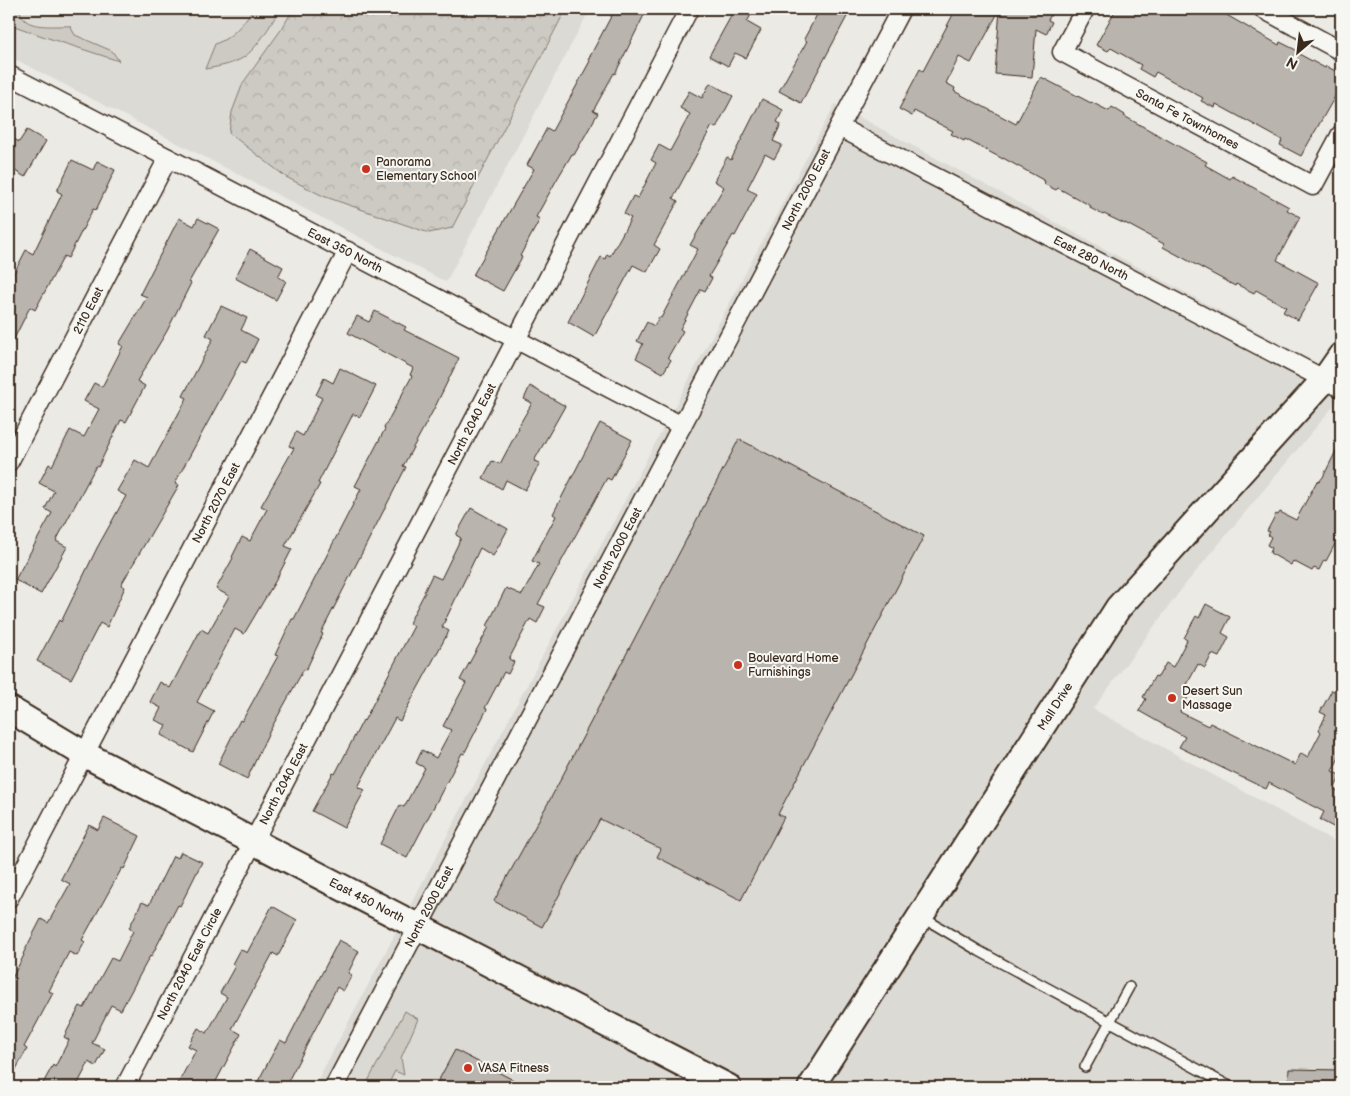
<svg xmlns="http://www.w3.org/2000/svg" width="1350" height="1096" font-family="'Balsamiq Sans',sans-serif">
	<style>
		.built { fill: #dcdad4 }
		.green { fill: #cdcac4; stroke: #847a71 }
		.forest { fill: url(#forest-crowns); stroke: #847a71 }
		.building { fill: #bab4ae; stroke: #3b2a1e }
		.lines { fill: none; stroke-linecap: round; stroke-linejoin: round }
		.lane-casing { stroke: #3b2a1e; stroke-width: 12 }
		.street-casing { stroke: #3b2a1e; stroke-width: 21 }
		.secondary-casing { stroke: #3b2a1e; stroke-width: 29 }
		.lane { stroke: #f6f6f2; stroke-width: 9 }
		.street { stroke: #f6f6f2; stroke-width: 18 }
		.secondary { stroke: #f6f6f2; stroke-width: 25 }
		.poi-dot { fill: #c8321e; stroke: #f6f6f2; stroke-width: 2 }
		.labels { text-anchor: middle; stroke-width: 4; stroke-linejoin: round; paint-order: stroke }
		.street-label { font-size: 12px; fill: #3b2a1e; stroke: #f6f6f2 }
		.poi-label { font-size: 12px; fill: #3b2a1e; stroke: #f6f6f2; text-anchor: start }
	</style>
	<defs>
		<pattern id="forest-crowns" width="20" height="18" patternUnits="userSpaceOnUse" patternTransform="scale(1.25)"><rect width="20" height="18" fill="#cdcac4"/><path d="M2 6a3 3 0 1 1 6 0M12 15a3 3 0 1 1 6 0" fill="none" stroke="#b1aea8"/></pattern>
	</defs>
	<rect width="100%" height="100%" fill="#ebeae5"/>
	<filter id="ink" filterUnits="userSpaceOnUse"><feTurbulence type="fractalNoise" baseFrequency=".02" numOctaves="2"/><feDisplacementMap in="SourceGraphic" scale="10" xChannelSelector="R" yChannelSelector="G"/><feConvolveMatrix kernelMatrix="1 2 1 2 8 2 1 2 1" color-interpolation-filters="sRGB"/></filter>
	<g filter="url(#ink)">
		<path class="built" d="M9 9H590L446 282 9 56Z
			M835 104 1341 376V397L1183 587 1093 709 1341 845V1087H314Z"/>
		<path class="green" d="M9 9H20C21 31 54 25 70 26L75 35 112 51 119 61 45 37 9 24Z
			M253 9H280C271 24 256 52 239 60 229 65 217 67 205 69L215 44C232 38 243 24 253 9Z
			M405 1011 418 1019 401 1058 404 1075 395 1071 387 1087H365Z"/>
		<path class="forest" d="M293 9H566L452 228 429 233 323 196 286 177 229 133 232 112 243 83 283 27Z"/>
		<path class="building" d="M615 9H647L615 74 614 73 593 111 598 113 574 155 572 154 556 181 536 217 540 219 520 256 522 257 503 291 473 275 534 169 527 165 547 128 552 131 590 61 588 60Z
			M735 9H754L747 22 761 30 746 58 735 53 728 66 709 56Z
			M820 9H851L801 103 779 91 807 41 804 39Z
			M956 9H1000L971 63 959 57 946 83 955 88 954 91 1016 124 1041 77 1091 103V102L1109 111 1112 107 1125 115 1124 116 1207 162 1205 165 1230 179 1232 176 1289 207 1287 210 1300 217 1277 260 1319 283 1298 320 1283 312 1286 307 1256 290 1254 293 1236 284 1235 286 1163 247 1164 244 1125 223V224L1104 214 1103 215 1090 208 1091 206 1058 188 1056 190 1044 184 1045 181 1003 158V159L965 139 964 141 951 134 953 131 914 111 912 116 899 109 920 69 923 71Z
			M1000 9H1054L1048 20 1052 22 1046 34 1036 29 1032 77 995 74Z
			M1116 9H1216L1279 45 1280 42 1300 52 1299 54 1325 68 1326 66 1341 74V86L1301 156 1280 145 1282 140 1251 123 1216 104 1215 108 1201 101 1203 98 1156 72 1153 77 1139 69 1141 65 1111 48 1108 51 1096 45Z
			M710 83 733 96 716 128 712 126 673 198 678 201 654 245 660 249 647 272 633 265 594 337 568 322 601 257 605 259 607 254 610 256 631 218 624 214 633 196 638 198 656 163 651 160 659 145 670 151 690 114 680 108 689 91 702 98Z
			M762 99 783 110 777 122 781 124 773 141 782 145 774 159 765 154 747 189 757 194 735 236 733 235 709 276 712 278 705 291 701 289 680 329 683 331 668 357 671 360 663 373 636 358 643 344 637 341 647 322 654 326 659 317 661 318 698 249 690 245 724 187 714 181 727 157 731 160Z
			M27 130 46 141 25 177 9 167V136L19 142Z
			M72 160 93 170 97 161 115 170 96 210 93 209 68 258 64 256 35 310 30 307 9 349V283L26 250 33 254 62 194 57 191Z
			M179 218 194 226 198 218 219 229 189 282 191 283 167 331 137 381 145 386 126 422 121 420 98 467 96 466 56 541 67 547 41 594 15 580 52 513 45 509 54 491 39 483 49 464 52 466 70 430 84 437 99 409 84 401 94 383 102 387 123 346 119 344 147 297 140 294Z
			M250 249 283 267 278 277 286 281 276 300 235 278Z
			M221 306 247 318 241 330 258 339 246 363 241 361 175 483 179 485 121 585 125 587 107 627 100 623 71 679 37 661 59 620 61 622 97 548 126 496 117 491 135 460 149 468 187 398 183 396 213 339 206 335Z
			M375 311 406 327 404 330 459 358 435 407 403 466 406 467 321 633 323 634 306 670 304 669 268 734 247 779 218 764 240 720 242 721 278 656 275 655 292 619H294L361 489 355 486 385 429 384 428 412 376 410 375 413 368 348 333 357 316 369 322Z
			M340 368 376 386 360 417 353 414 318 483 320 484 285 546 292 549 276 580 244 634 235 629 197 702 214 711 193 752 161 735 166 725 155 720 161 708 150 702 160 682 170 688 201 629 208 633 229 596 216 589 233 558 232 557 242 537 250 541 267 509 261 506 294 448 289 446 296 432 303 436 322 398 316 395 324 378 333 383Z
			M530 386 565 406 534 461 540 463 525 490 506 480 502 489 483 478 492 461 500 464 519 428 518 427 532 403 524 399Z
			M600 423 632 440 611 480 607 478 538 604 545 607 537 623 530 619 509 659 514 662 508 674 504 672 485 708 487 709 464 754 462 753 407 858 380 844 400 805 404 807 425 768 416 763 422 750 436 758 451 730 443 726 466 683 460 680 489 627 487 626 506 588 522 595 539 564 532 561 556 516 553 514Z
			M739 439 924 536 778 814 784 817 741 900 657 857 661 849 600 819 542 927 494 901 553 794Z
			M1341 441V533L1326 561 1324 560 1319 570 1314 568 1312 571 1293 561 1291 565 1270 553 1272 548 1267 545 1271 537 1268 535 1270 532 1267 531 1276 514 1278 515 1280 512 1296 520 1317 481 1319 482 1323 477Z
			M471 508 508 529 493 556 480 548 442 627 449 631 400 721 395 718 358 787 365 790 344 828 312 811 333 773 335 774 363 720 364 721 414 626 409 623 425 592H424L432 575 441 579 461 538 456 535Z
			M1206 604 1230 617 1222 633 1229 637 1219 657 1212 654 1205 668 1198 664 1183 692 1189 695 1180 712 1208 726 1210 723 1295 765 1301 753 1308 757 1321 732 1319 730 1326 715 1320 712 1332 690 1338 693 1341 688V754L1332 771 1341 776 1334 789 1341 793V831L1320 820 1324 812 1269 783 1266 789 1179 747 1185 737 1139 711 1146 699 1143 697 1155 676 1158 677 1166 663 1173 667 1187 640 1184 638 1196 616 1199 618Z
			M104 818 140 836 124 869 122 868 82 940 85 942 77 956 69 952 49 991 53 993 24 1047 27 1049 9 1082V984L24 955 23 954 41 919 48 923 70 884 61 879 89 825 98 830Z
			M181 852 202 862 180 906 178 905 151 957 150 956 121 1010 111 1005 92 1043 105 1049 96 1066 89 1062 76 1087H41L53 1065 55 1067 69 1040 64 1037 80 1006 84 1008 111 958 118 961 133 931 129 928 142 902 149 905 173 856 178 858Z
			M272 906 297 920 278 956 273 953 232 1029 241 1034 213 1087H176L196 1050 188 1046 198 1028 207 1033 227 997 220 993 235 966 232 964 240 949 247 953Z
			M339 940 359 951 348 973 352 975 343 991 337 987 285 1087H255L280 1040 286 1043Z
			M455 1050 527 1087H435Z
			M1289 1069 1341 1070V1087H1288Z"/>
		<g class="lines">
			<g class="lane-casing">
				<path id="lane" d="M922 917 979 951 1231 1087
					M1085 1067 1129 987"/>
			</g>
			<g class="street-casing">
				<g id="street">
					<path id="s1" d="M1085 9 1062 52 1313 186 1341 134"/>
					<path d="M1263 9 1341 51"/>
					<path id="s2" d="M9 75 682 426"/>
					<path id="s3" d="M839 127 1341 388"/>
					<path id="s4" d="M9 462 168 158"/>
					<path id="s5" d="M9 898 348 251"/>
					<path id="s6" d="M125 1087 689 9"/>
					<path id="s7" d="M334 1087 901 9"/>
				</g>
			</g>
			<g class="secondary-casing">
				<g id="secondary">
					<path id="s8" d="M9 709 84 754 728 1087"/>
					<path id="s9" d="M811 1087 1118 608 1325 379 1341 356"/>
				</g>
			</g>
			<use href="#lane" class="lane"/>
			<use href="#street" class="street"/>
			<use href="#secondary" class="secondary"/>
		</g>
	</g>
	<g class="poi-dot">
		<circle cx="366" cy="169" r="5"/>
		<circle cx="738" cy="665" r="5"/>
		<circle cx="1172" cy="698" r="5"/>
		<circle cx="468" cy="1068" r="5"/>
	</g>
	<g class="labels">
		<g class="street-label">
			<text dy="4" stroke="none"><textPath href="#s1" startOffset="191">Santa Fe Townhomes</textPath></text>
			<text dy="4" stroke="none"><textPath href="#s7" startOffset="1014">North 2000 East</textPath></text>
			<text dy="4" stroke="none"><textPath href="#s2" startOffset="379">East 350 North</textPath></text>
			<text dy="4" stroke="none"><textPath href="#s3" startOffset="284">East 280 North</textPath></text>
			<text dy="4" stroke="none"><textPath href="#s4" startOffset="171">2110 East</textPath></text>
			<text dy="4" stroke="none"><textPath href="#s6" startOffset="748">North 2040 East</textPath></text>
			<text dy="4" stroke="none"><textPath href="#s5" startOffset="446">North 2070 East</textPath></text>
			<text dy="4" stroke="none"><textPath href="#s7" startOffset="609">North 2000 East</textPath></text>
			<text dy="4" stroke="none"><textPath href="#s9" startOffset="452">Mall Drive</textPath></text>
			<text dy="4" stroke="none"><textPath href="#s6" startOffset="342">North 2040 East</textPath></text>
			<text dy="4" stroke="none"><textPath href="#s8" startOffset="406">East 450 North</textPath></text>
			<text dy="4" stroke="none"><textPath href="#s7" startOffset="204">North 2000 East</textPath></text>
			<text dy="4" stroke="none"><textPath href="#s6" startOffset="139">North 2040 East Circle</textPath></text>
		</g>
		<g class="poi-label">
			<text x="376" y="166">Panorama<tspan x="376" dy="14">Elementary School</tspan></text>
			<text x="748" y="662">Boulevard Home<tspan x="748" dy="14">Furnishings</tspan></text>
			<text x="1182" y="695">Desert Sun<tspan x="1182" dy="14">Massage</tspan></text>
			<text x="478" y="1072">VASA Fitness</text>
		</g>
	</g>
	<rect width="1350" height="1096" fill="none" stroke="#f6f6f2" stroke-width="30"/>
	<rect x="15" y="15" width="1320" height="1066" fill="none" stroke="#3b2a1e" stroke-width="2" filter="url(#ink)"/>
	<g transform="translate(1298 52) rotate(208)" stroke="#f6f6f2" stroke-width="4" paint-order="stroke">
	<path d="M0-4L9 19L0 12L-9 19Z" fill="#3b2a1e"/>
	<text y="-8" font-size="14" font-weight="bold" text-anchor="middle" fill="#3b2a1e">N</text>
	</g>
</svg>
